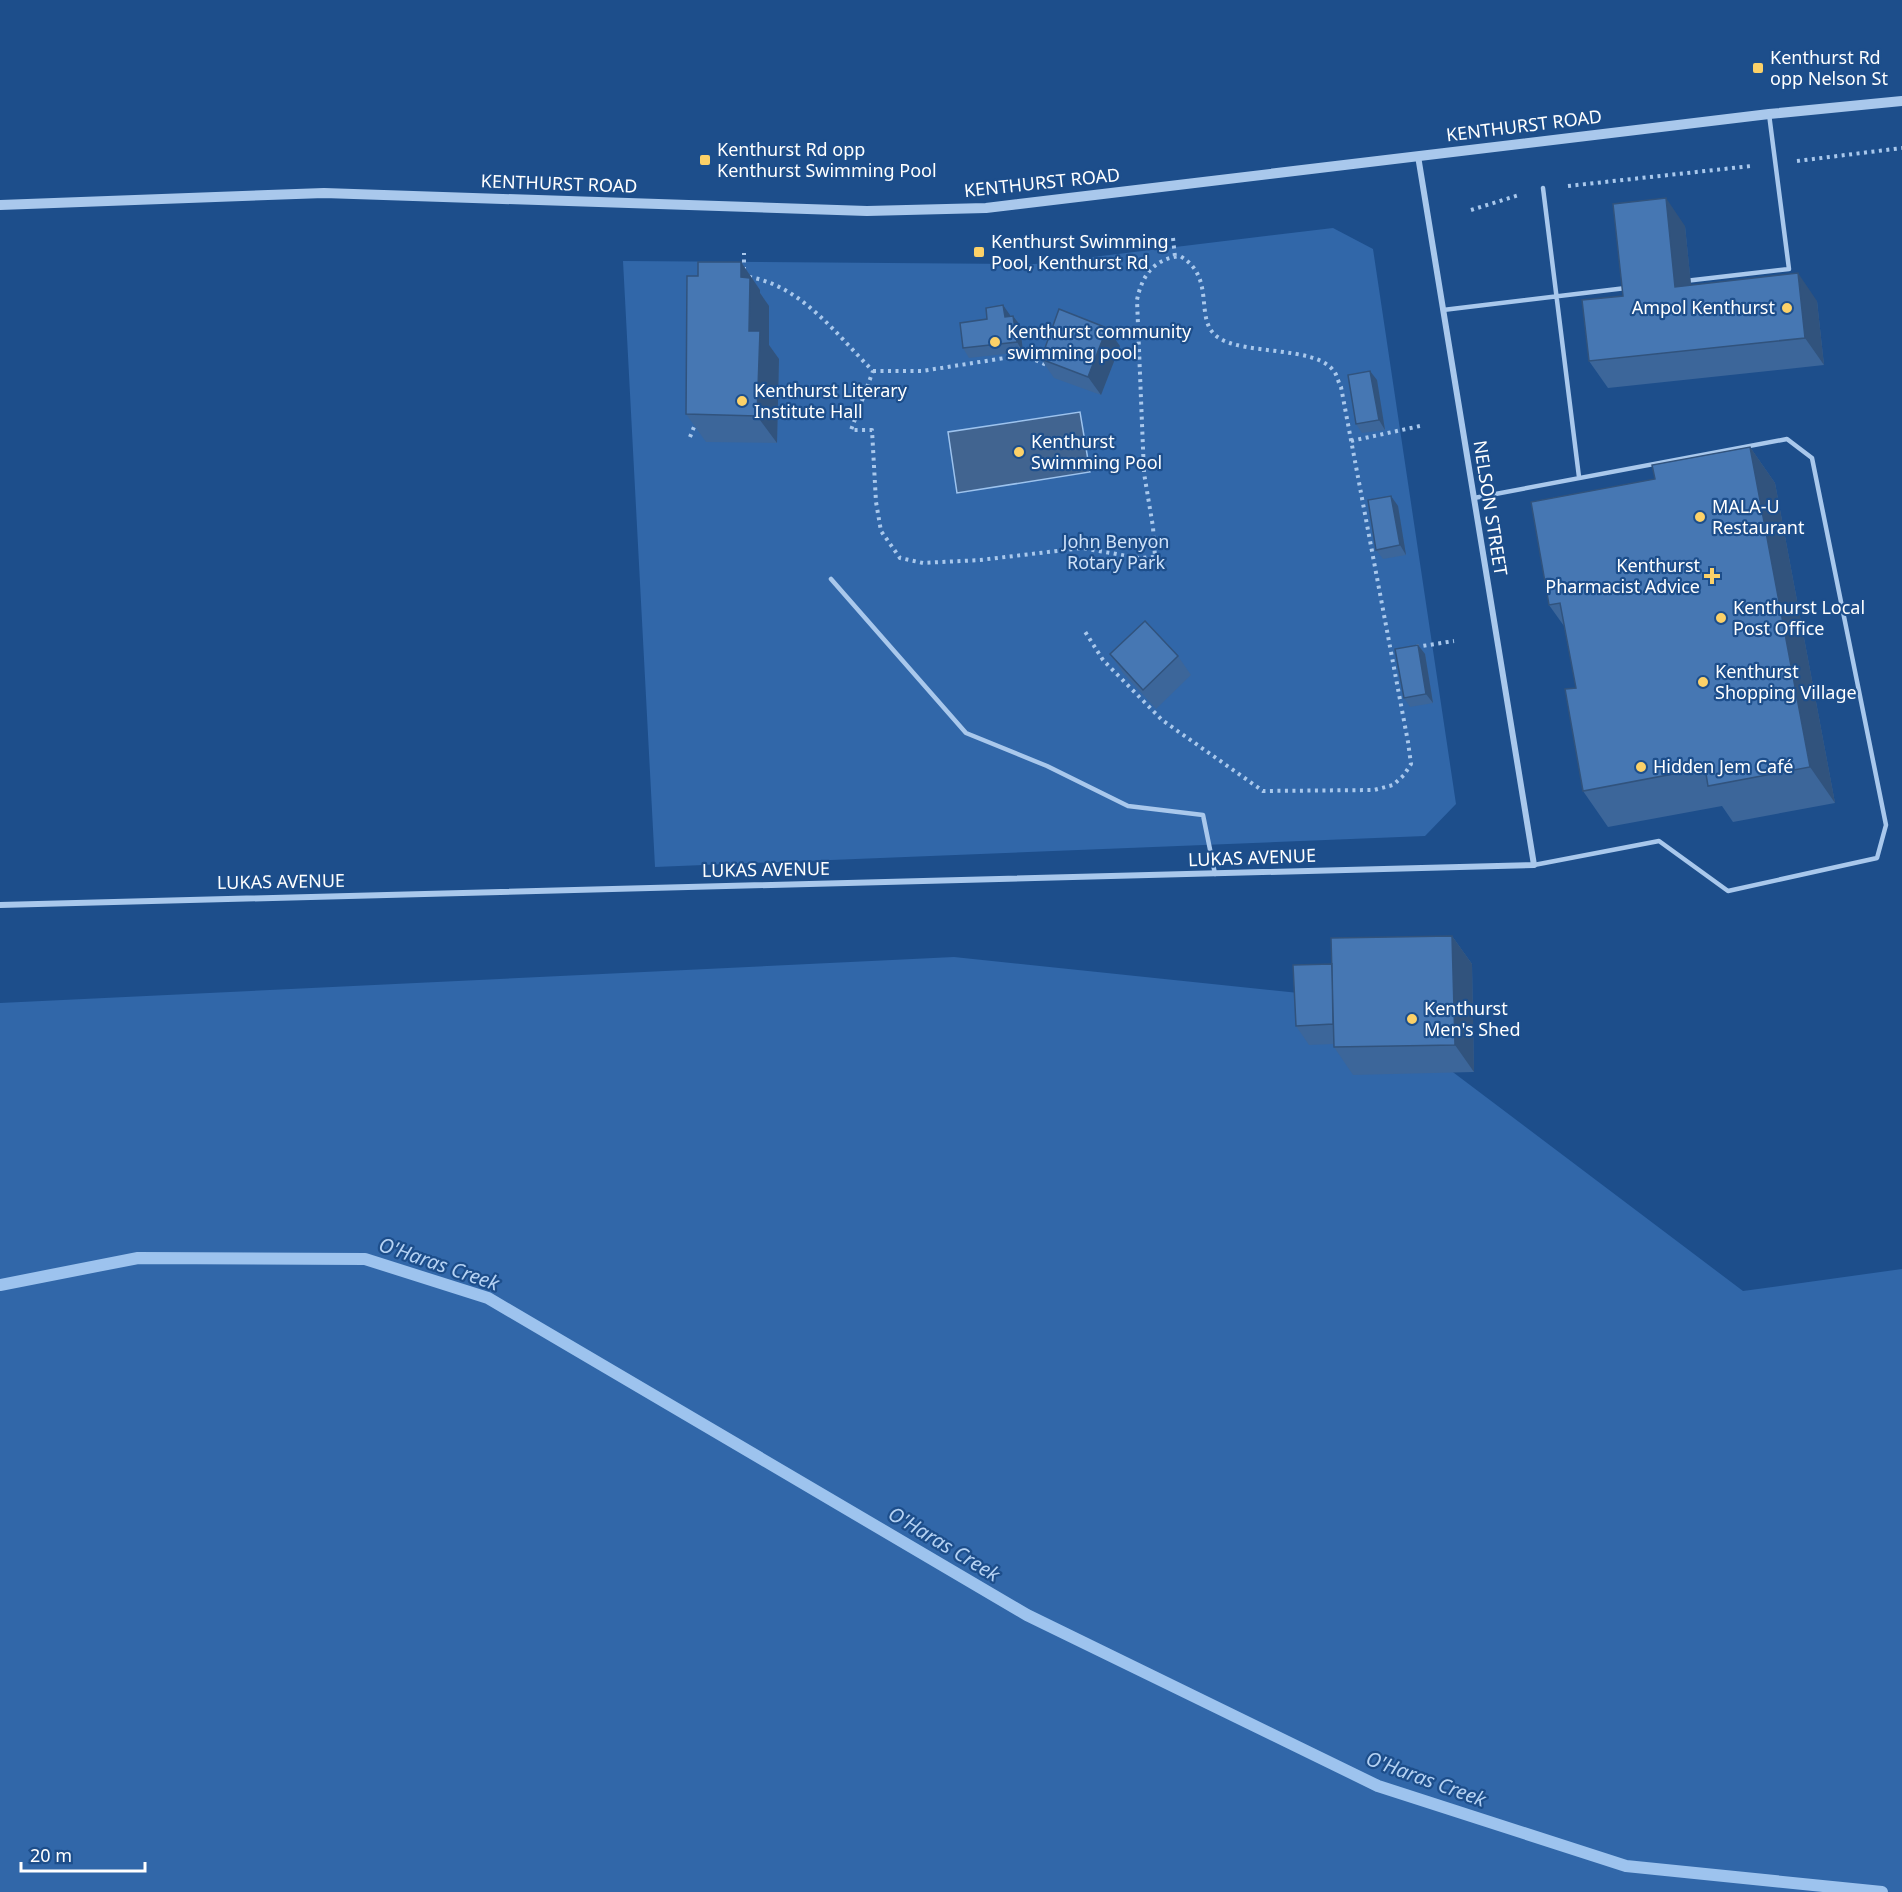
<svg xmlns="http://www.w3.org/2000/svg" width="1902" height="1892" font-family="'Noto Sans',sans-serif">
	<style>
		.green { fill: #3167a9 }
		.water { fill: #416490; stroke: #9dc3ee; stroke-width: 1.5 }
		.lines { fill: none; stroke-linecap: round; stroke-linejoin: round }
		.stream { stroke: #9dc3ee; stroke-width: 12 }
		.path { stroke: #a9c8ec; stroke-width: 4; stroke-dasharray: 3 4.5; stroke-linecap: butt }
		.service { stroke: #a9c8ec; stroke-width: 4.5 }
		.minor { stroke: #a9c8ec; stroke-width: 6 }
		.tertiary { stroke: #a9c8ec; stroke-width: 10 }
		.wall { fill: #3c669a }
		.shaded-wall { fill: #31537d }
		.building { fill: #4677b3; stroke: #31537d; stroke-width: 1.5 }
		.poi-dot { fill: #fcd168; stroke: #1d4e8b; stroke-width: 2 }
		.labels { text-anchor: middle; stroke-width: 4.5; stroke-linejoin: round; paint-order: stroke }
		.poi-label { font-size: 18px; fill: #fff; stroke: #1d4e8b; text-anchor: start }
		.street-label { font-size: 18px; fill: #fff; stroke: #1d4e8b }
		.park-label { font-size: 18px; fill: #cfe2f9; stroke: #1d4e8b }
		.water-label { font-size: 20px; font-style: italic; fill: #b5d2f3; stroke: #1d4e8b }
	</style>
	<rect width="100%" height="100%" fill="#1d4e8b"/>
	<path class="green" d="M1333 228 1373 249 1456 804 1425 836 655 867 623 261 1035 264Z
		M954 957 1356 999 1743 1291 1902 1269V1892H0V1003Z"/>
	<path class="water" d="M1080 412 1090 472 957 493 948 432Z"/>
	<g class="lines">
		<path class="stream" d="M0 1285 138 1258 365 1259 488 1298 1027 1615 1378 1786 1626 1866 1882 1892"/>
		<path class="path" d="M1797 161 1902 148
			M1568 186 1751 166
			M1471 210 1519 195
			M1173 238 1175 257
			M744 270V253
			M749 277C802 286 837 335 873 371L851 430H872L876 502 881 531 900 558 923 563 980 560 1082 548 1139 558 1155 557 1153 527 1144 473 1137 300C1142 275 1154 259 1180 256 1218 278 1192 321 1219 338 1245 355 1314 346 1333 370 1337 374 1338 382 1341 387L1408 742 1411 764 1404 775 1393 785 1374 790 1263 791 1162 720 1103 660 1084 630
			M873 371H922L1024 355 1049 366
			M690 437 696 422
			M1351 441 1420 426
			M1416 647 1454 641"/>
		<path class="service" d="M1543 188 1579 477
			M1685 281 1789 269 1769 114
			M1443 310 1626 288
			M1474 498 1787 439 1812 458 1886 825 1877 858 1728 891 1659 841 1534 865
			M831 579 966 733 1047 766 1128 806 1203 815 1215 874"/>
		<path class="minor" d="M0 905 1534 865 1418 156"/>
		<path class="tertiary" d="M0 205 324 193 867 211 986 208 1769 114 1902 101"/>
	</g>
	<path class="wall" d="M1685 226 1691 285 1817 301 1824 365 1608 388 1589 361 1623 296Z
		M741 262 760 290V293L769 306V345L779 359 777 443 706 442 686 414 698 276Z
		M1003 305 1010 316H1013L1020 325 1023 352 969 358 963 348Z
		M1107 328 1120 346 1101 395 1054 378 1041 359Z
		M1377 380 1385 430 1362 433 1356 424Z
		M1750 447 1775 483 1835 803 1733 822 1722 806 1608 827 1583 791 1576 688 1564 626 1549 605 1655 479Z
		M1391 496 1398 506 1406 555 1383 559 1376 550Z
		M1418 645 1425 654 1433 703 1410 707 1404 698Z
		M1110 654 1178 656 1191 675 1156 709 1123 673Z
		M1452 936 1472 964 1474 1072 1353 1075 1334 1047V1044L1309 1045 1296 1026 1332 964Z"/>
	<path class="shaded-wall" d="M1666 198 1685 226 1694 314 1675 287Z
		M741 262 760 290V293L769 306V345L779 359 777 443 757 416 741 277Z
		M1798 273 1817 301 1824 365 1805 338Z
		M1003 305 1010 315 1012 326 1005 317Z
		M1013 316 1020 325 1023 352 1017 342Z
		M1107 328 1120 346 1101 395 1088 377Z
		M1370 371 1377 380 1385 430 1379 420Z
		M1750 447 1775 483 1835 803 1810 767Z
		M1391 496 1398 506 1406 555 1400 545Z
		M1418 645 1425 654 1433 703 1426 694Z
		M1452 936 1472 964 1474 1072 1455 1045Z"/>
	<path class="building" d="M1666 198 1675 287 1798 273 1805 338 1589 361 1582 300 1623 296 1613 204Z
		M698 262H741V277L750 278 749 331H760L757 416 686 414 687 276H698Z
		M1003 305 1005 317 1013 316 1017 342 963 348 960 323 987 319 986 308Z
		M1059 309 1107 328 1088 377 1041 359Z
		M1370 371 1379 420 1356 424 1348 375Z
		M1750 447 1810 767 1708 786 1705 768 1583 791 1565 689 1576 688 1560 603 1549 605 1531 502 1655 479 1652 465Z
		M1391 496 1400 545 1376 550 1368 500Z
		M1145 621 1178 656 1143 690 1110 654Z
		M1418 645 1426 694 1404 698 1395 649Z
		M1452 936 1455 1045 1334 1047 1331 938Z
		M1332 964 1333 1024 1296 1026 1293 965Z"/>
	<g class="poi-dot">
		<rect x="1752" y="62" width="12" height="12" rx="3"/>
		<rect x="699" y="154" width="12" height="12" rx="3"/>
		<rect x="973" y="246" width="12" height="12" rx="3"/>
		<circle cx="1787" cy="308" r="6"/>
		<circle cx="995" cy="342" r="6"/>
		<circle cx="742" cy="401" r="6"/>
		<circle cx="1019" cy="452" r="6"/>
		<circle cx="1700" cy="517" r="6"/>
		<path d="M1709 567h6v6h6v6h-6v6h-6v-6h-6v-6h6z"/>
		<circle cx="1721" cy="618" r="6"/>
		<circle cx="1703" cy="682" r="6"/>
		<circle cx="1641" cy="767" r="6"/>
		<circle cx="1412" cy="1019" r="6"/>
	</g>
	<g class="labels">
		<g class="poi-label">
			<text x="1770" y="64">Kenthurst Rd<tspan x="1770" dy="21">opp Nelson St</tspan></text>
			<text x="717" y="156">Kenthurst Rd opp<tspan x="717" dy="21">Kenthurst Swimming Pool</tspan></text>
			<text x="991" y="248">Kenthurst Swimming<tspan x="991" dy="21">Pool, Kenthurst Rd</tspan></text>
			<text x="1775" y="314" text-anchor="end">Ampol Kenthurst</text>
			<text x="1007" y="338">Kenthurst community<tspan x="1007" dy="21">swimming pool</tspan></text>
			<text x="754" y="397">Kenthurst Literary<tspan x="754" dy="21">Institute Hall</tspan></text>
			<text x="1031" y="448">Kenthurst<tspan x="1031" dy="21">Swimming Pool</tspan></text>
			<text x="1712" y="513">MALA-U<tspan x="1712" dy="21">Restaurant</tspan></text>
			<text x="1700" y="572" text-anchor="end">Kenthurst<tspan x="1700" dy="21">Pharmacist Advice</tspan></text>
			<text x="1733" y="614">Kenthurst Local<tspan x="1733" dy="21">Post Office</tspan></text>
			<text x="1715" y="678">Kenthurst<tspan x="1715" dy="21">Shopping Village</tspan></text>
			<text x="1653" y="773">Hidden Jem Café</text>
			<text x="1424" y="1015">Kenthurst<tspan x="1424" dy="21">Men's Shed</tspan></text>
		</g>
		<g class="street-label">
			<text transform="translate(1524 126) rotate(-7)" y="6">KENTHURST ROAD</text>
			<text transform="translate(1042 183) rotate(-6)" y="6">KENTHURST ROAD</text>
			<text transform="translate(559 184) rotate(2)" y="6">KENTHURST ROAD</text>
			<text transform="translate(1490 508) rotate(81)" y="6">NELSON STREET</text>
			<text transform="translate(1252 858) rotate(-2)" y="6">LUKAS AVENUE</text>
			<text transform="translate(766 870) rotate(-1)" y="6">LUKAS AVENUE</text>
			<text transform="translate(281 882) rotate(-1)" y="6">LUKAS AVENUE</text>
		</g>
		<g class="park-label">
			<text x="1116" y="548">John Benyon<tspan x="1116" dy="21">Rotary Park</tspan></text>
		</g>
		<g class="water-label">
			<text transform="translate(439 1264) rotate(19)" y="7">O'Haras Creek</text>
			<text transform="translate(944 1544) rotate(31)" y="7">O'Haras Creek</text>
			<text transform="translate(1426 1779) rotate(20)" y="7">O'Haras Creek</text>
		</g>
	</g>
	<path d="M21 1862v9h124v-9" fill="none" stroke="#ffffff" stroke-width="3"/>
	<text x="30" y="1862" font-size="18" fill="#ffffff" stroke="#1d4e8b" stroke-width="4.5" paint-order="stroke">20 m</text>
</svg>
